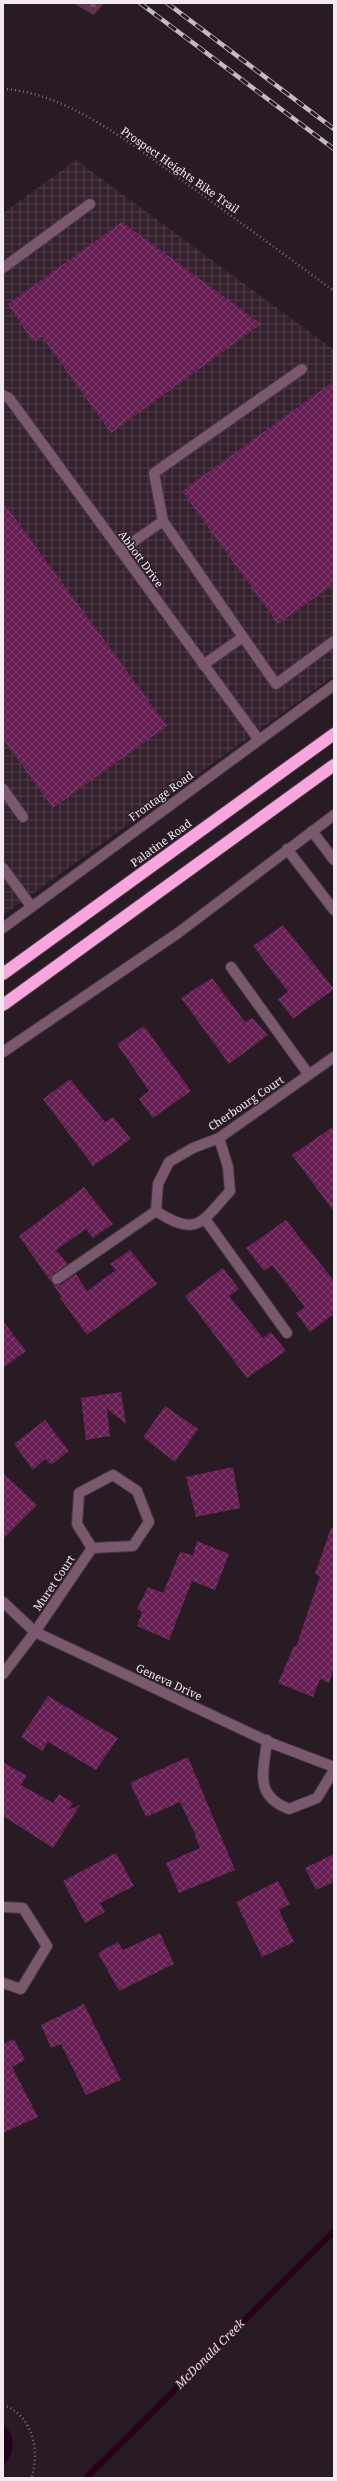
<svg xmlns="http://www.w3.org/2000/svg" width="337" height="2481" font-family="'Noto Serif',serif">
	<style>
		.industrial { fill: url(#industrial-grid) }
		.forest { fill: url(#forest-firs) }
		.water { fill: #25021c }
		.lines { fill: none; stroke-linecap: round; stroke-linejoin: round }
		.stream { stroke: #25021c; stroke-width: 6 }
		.building { fill: url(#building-cross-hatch) }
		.minor-casing { stroke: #453841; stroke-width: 12 }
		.highway-casing { stroke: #453841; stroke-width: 14 }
		.path { stroke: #7a6e76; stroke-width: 2.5; stroke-dasharray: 1 3; stroke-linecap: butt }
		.minor { stroke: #7a586e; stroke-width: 10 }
		.highway { stroke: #faa6de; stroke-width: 12 }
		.rail-casing { stroke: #c5bac1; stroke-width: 4.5 }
		.rail { stroke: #291b24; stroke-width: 3; stroke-dasharray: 9; stroke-linecap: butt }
		.labels { text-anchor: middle; stroke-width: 3; stroke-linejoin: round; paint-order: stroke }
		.street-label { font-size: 11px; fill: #f4e9f0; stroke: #291b24 }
		.water-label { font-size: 12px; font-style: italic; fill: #f7cce8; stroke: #291b24 }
	</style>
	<defs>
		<pattern id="industrial-grid" width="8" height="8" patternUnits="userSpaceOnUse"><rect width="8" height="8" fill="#35212e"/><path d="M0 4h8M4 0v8" fill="none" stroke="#53414d"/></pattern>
		<pattern id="forest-firs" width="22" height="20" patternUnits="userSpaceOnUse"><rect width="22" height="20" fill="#5c324f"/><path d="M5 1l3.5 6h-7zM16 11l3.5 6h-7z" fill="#745069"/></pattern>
		<pattern id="building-cross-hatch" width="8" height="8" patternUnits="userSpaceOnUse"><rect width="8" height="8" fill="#661e53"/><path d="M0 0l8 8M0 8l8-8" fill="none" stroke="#7c3f6c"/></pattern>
	</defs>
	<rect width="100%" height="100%" fill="#291b24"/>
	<path class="industrial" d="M76 160 334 350V676L3 915V213Z"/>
	<path class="forest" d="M73 3H104L94 15Z"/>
	<path class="water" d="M3 2424C17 2436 15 2454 3 2466Z"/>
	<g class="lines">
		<path class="stream" d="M86 2478 334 2231"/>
	</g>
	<path class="building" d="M122 222 261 324 111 433 42 337 33 342 8 304Z
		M334 381V584L278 624 182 491Z
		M3 502 167 726 53 808 3 739Z
		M283 925 334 989 293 1019 278 999 288 992 253 946Z
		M212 978 245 1022 252 1018 268 1035 229 1064 181 998Z
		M144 1026 191 1091 153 1118 139 1099 149 1091 117 1044Z
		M70 1079 105 1122 113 1117 131 1139 93 1166 43 1099Z
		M334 1126V1212L292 1155Z
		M84 1187 113 1224 93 1238 86 1229 56 1250 68 1264 53 1274 51 1282 19 1236Z
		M286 1220 334 1281V1314L310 1332 296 1313 305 1307 272 1265 264 1271 246 1248Z
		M130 1250 157 1284 87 1335 60 1298 62 1297 52 1283 60 1285 76 1274 87 1291 116 1270 110 1264Z
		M223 1268 239 1289 229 1296 263 1338 271 1332 286 1351 247 1378 185 1296Z
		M3 1321 26 1351 3 1368Z
		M121 1392 126 1424 107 1409 110 1436 86 1440 81 1398Z
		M165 1406 198 1429 175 1462 143 1437Z
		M45 1420 69 1451 51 1465 45 1459 33 1470 14 1444Z
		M233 1467 240 1508 196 1517 186 1477Z
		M3 1473 37 1505 3 1539Z
		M331 1528H334V1669L329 1683 320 1679 313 1697 278 1683 294 1646 296 1647 320 1576 315 1574Z
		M197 1541 229 1554 215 1590 192 1581 169 1640 137 1626 142 1612 137 1609 148 1587 163 1593 180 1552 193 1555Z
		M48 1696 118 1738 96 1770 48 1742 42 1751 21 1737Z
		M188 1757 235 1870 179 1893 166 1863 200 1848 195 1837 196 1836 180 1802 146 1817 130 1783Z
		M3 1762 27 1776 21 1785 53 1803 59 1794 73 1803 68 1810 80 1805 53 1848 3 1816Z
		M116 1853 134 1886 100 1903 105 1912 85 1923 63 1881Z
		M334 1854V1882L316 1890 305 1868Z
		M278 1881 290 1904 279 1910 294 1942 262 1957 236 1902Z
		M160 1933 174 1964 119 1991 98 1953 118 1942 123 1950Z
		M84 2004 121 2080 86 2095 61 2044 51 2048 41 2025Z
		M14 2039 25 2060 12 2067 38 2117 3 2133V2044Z"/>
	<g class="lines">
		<g class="minor-casing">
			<path id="minor" d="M3 268 90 204
				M3 395 9 398 259 740
				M163 521 154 473 302 369
				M120 551 163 521 243 637 203 665
				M243 637 276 684 334 641
				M3 789 23 817
				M312 831 334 860
				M287 849 334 910
				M3 868 31 906
				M3 928 334 685
				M231 967 309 1075
				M3 1052 178 933 334 815
				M156 1211C197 1238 202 1222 230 1191L228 1167 219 1138
				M205 1219 287 1333
				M57 1279 156 1211 158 1184 169 1162 193 1148 219 1138 334 1057
				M113 1475 137 1491 149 1522 133 1546 92 1548 77 1524 79 1493Z
				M3 1602 35 1632 271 1743 334 1767
				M3 1674 35 1632 92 1548
				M267 1740C264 1771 253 1795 289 1809L317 1798 334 1770
				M3 1907 23 1908 47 1946 21 1989 3 1983"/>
		</g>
		<g class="highway-casing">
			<path id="highway" d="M3 974 334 734
				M3 1005 334 765"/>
		</g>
		<path class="path" d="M3 89C68 92 135 147 187 184 236 219 285 255 334 291
			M3 2405C32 2414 41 2452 31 2478"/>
		<use href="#minor" class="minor"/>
		<use href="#highway" class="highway"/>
		<g class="rail-casing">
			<path id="rail" d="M140 3 334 149
				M167 3 334 129"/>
		</g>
		<use href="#rail" class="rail"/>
	</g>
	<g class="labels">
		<g class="street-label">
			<text transform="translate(180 170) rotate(35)" y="4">Prospect Heights Bike Trail</text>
			<text transform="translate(141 559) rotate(54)" y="4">Abbott Drive</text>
			<text transform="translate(161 796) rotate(-36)" y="4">Frontage Road</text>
			<text transform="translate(161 843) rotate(-36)" y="4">Palatine Road</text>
			<text transform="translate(246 1103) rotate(-34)" y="4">Cherbourg Court</text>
			<text transform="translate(54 1583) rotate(-56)" y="4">Muret Court</text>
			<text transform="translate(169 1682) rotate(25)" y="4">Geneva Drive</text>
		</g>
		<g class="water-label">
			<text transform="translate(210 2354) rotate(-45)" y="4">McDonald Creek</text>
		</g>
	</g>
	<rect width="337" height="2481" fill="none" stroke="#f4e9f0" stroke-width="8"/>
</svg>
